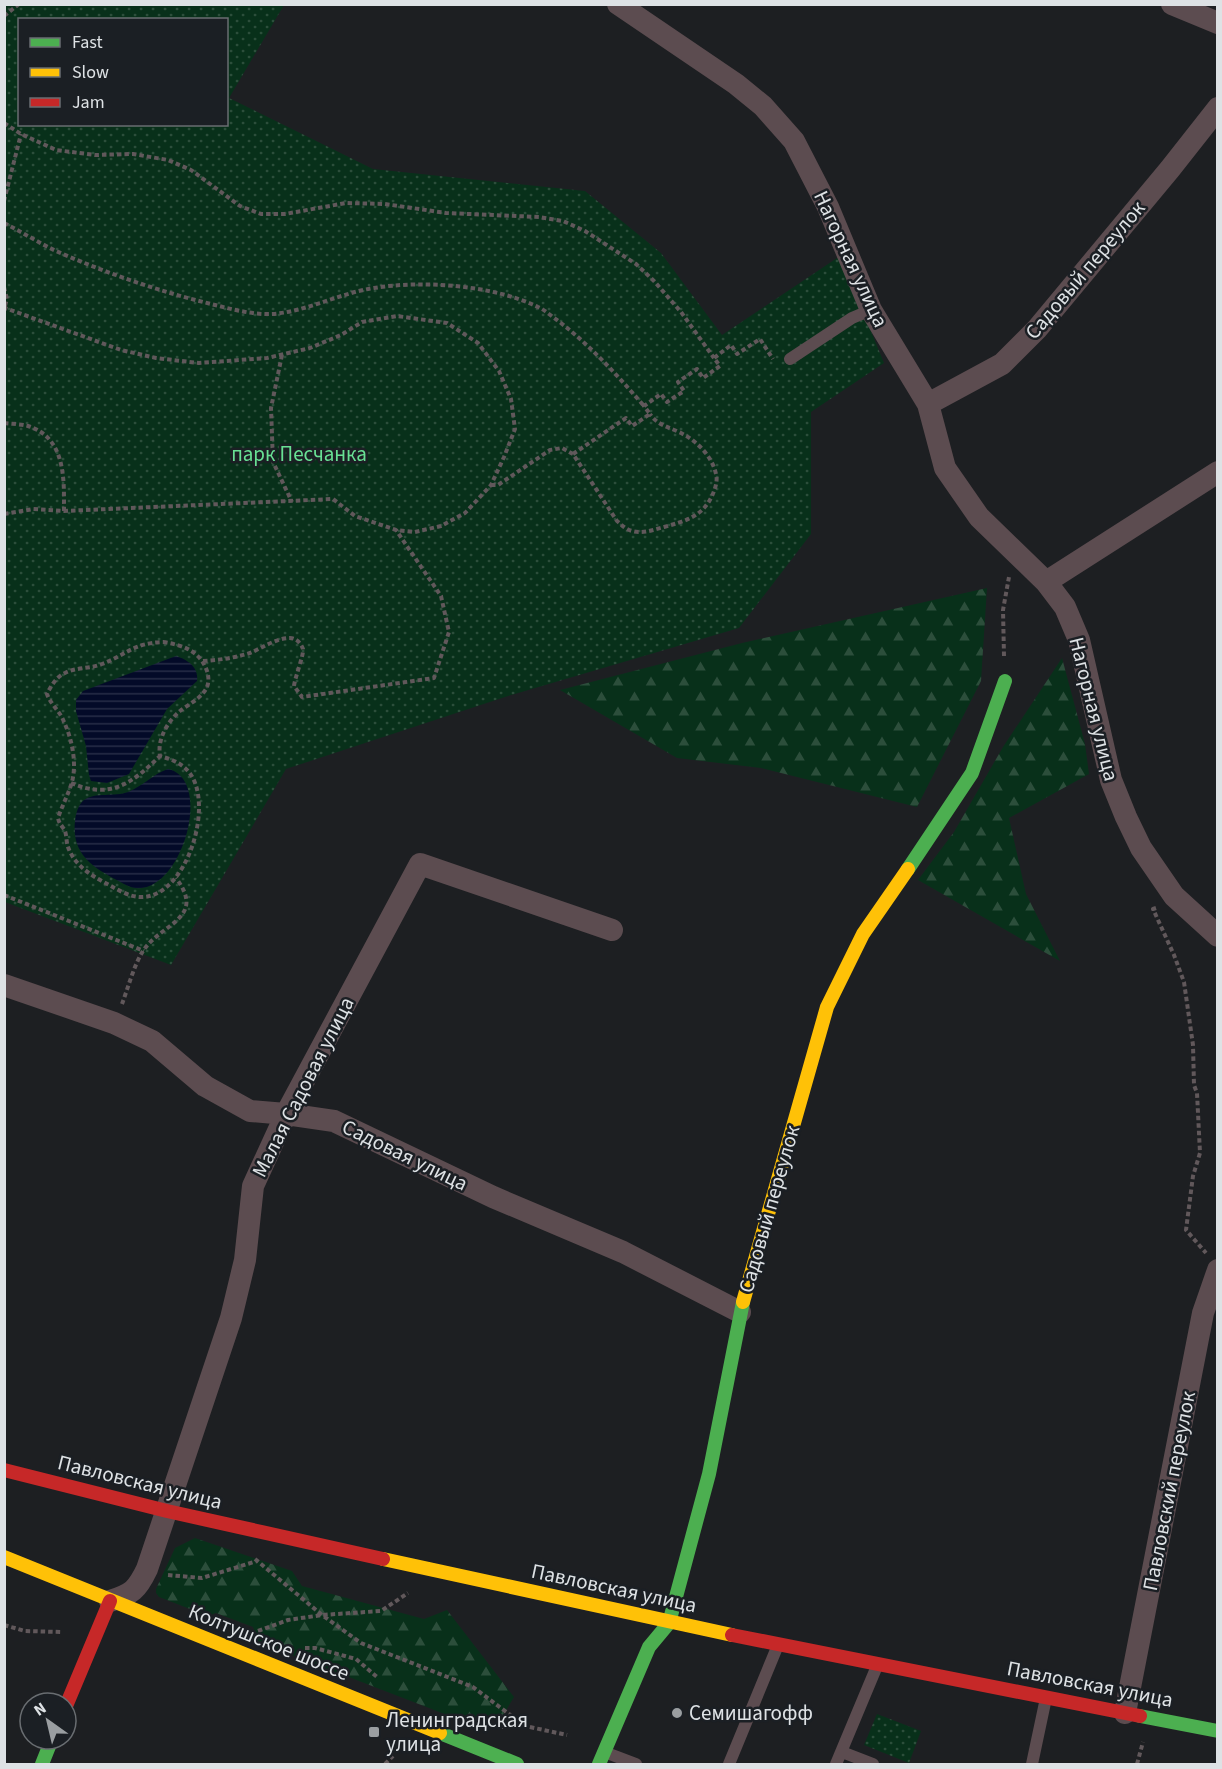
<svg xmlns="http://www.w3.org/2000/svg" width="1222" height="1769" font-family="'Source Sans 3',sans-serif">
	<style>
		.forest { fill: url(#forest-firs) }
		.park { fill: url(#park-dots); fill-rule: evenodd }
		.water { fill: url(#water-rules) }
		.lines { fill: none; stroke-linecap: round; stroke-linejoin: round }
		.path { stroke: #61585b; stroke-width: 4; stroke-dasharray: 4.5 3; stroke-linecap: butt }
		.lane { stroke: #5c4c50; stroke-width: 12 }
		.street { stroke: #5c4c50; stroke-width: 22 }
		.fast { stroke: #4caf50; stroke-width: 14 }
		.slow { stroke: #ffc107; stroke-width: 14 }
		.jam { stroke: #c62828; stroke-width: 14 }
		.poi-dot { fill: #9a9ea1; stroke: #1b1f24; stroke-width: 2 }
		.labels { text-anchor: middle; stroke-width: 5; stroke-linejoin: round; paint-order: stroke }
		.street-label { font-size: 21px; fill: #dee2e5; stroke: #1b1f24 }
		.park-label { font-size: 21px; fill: #68e094; stroke: #1b1f24 }
		.poi-label { font-size: 21px; fill: #dee2e5; stroke: #1b1f24; text-anchor: start }
	</style>
	<defs>
		<pattern id="forest-firs" width="22" height="20" patternUnits="userSpaceOnUse" patternTransform="scale(1.5)"><rect width="22" height="20" fill="#08301a"/><path d="M5 1l3.5 6h-7zM16 11l3.5 6h-7z" fill="#2c4e3b"/></pattern>
		<pattern id="park-dots" width="8" height="8" patternUnits="userSpaceOnUse" patternTransform="scale(1.5)"><rect width="8" height="8" fill="#08301a"/><path d="M2 2h.1M6 6h.1" fill="none" stroke="#2c4e3b" stroke-width="1.8" stroke-linecap="round"/></pattern>
		<pattern id="water-rules" width="6" height="5" patternUnits="userSpaceOnUse" patternTransform="scale(1.5)"><rect width="6" height="5" fill="#030a28"/><path d="M0 2.5h6" fill="none" stroke="#272d47"/></pattern>
	</defs>
	<rect width="100%" height="100%" fill="#1d1f22"/>
	<path class="forest" d="M987 588 981 681 917 807 761 768 677 758 560 690 742 643Z
		M1062 658 1085 744 1089 774 1009 818 1026 894 1060 961 918 880 954 832 1003 747Z
		M195 1538 292 1571 302 1586 424 1619 447 1610 514 1697 502 1717 473 1725 258 1642 253 1627 216 1613 208 1616 159 1597 156 1593V1589L175 1548Z"/>
	<path class="park" d="M4 5H284L229 98 373 169 585 191 661 253 722 335 840 256 884 363 811 412V534L739 628 505 697 286 769 171 965 5 902ZM20 20H226V124H20Z
		M877 1714 921 1731 909 1763 864 1745Z"/>
	<path class="water" d="M176 656C188 660 199 667 197 681L167 709 129 774 107 783 91 781 89 775 86 746 76 711V700L83 691Z
		M168 769C218 780 176 913 124 884 96 869 71 857 75 821 76 813 78 805 84 800 95 792 115 797 128 792 143 786 153 774 168 769Z"/>
	<g class="lines">
		<path class="path" d="M4 16 19 4
			M4 123 21 134 56 150 95 155 133 154 168 160 191 170 240 206 261 214H285L346 203 385 204 446 213 539 217 563 221 585 231 636 264 654 281 681 312 714 358
			M4 201 21 134
			M4 223C22 232 39 243 56 251 106 273 158 291 211 304 231 309 252 315 273 314 308 311 340 293 374 288 423 280 493 285 538 307 545 310 551 316 557 320 590 345 617 375 644 406
			M4 287 7 299 4 309
			M282 355 271 408 273 462 292 502
			M4 423C12 424 21 424 28 426 66 438 64 479 64 511
			M573 454 626 418 632 426 650 414 644 406 661 394 667 402 684 391 678 382 697 369 703 378 720 366 714 358 731 345 737 354 760 339 773 359
			M491 485H498L550 450 562 448 573 454 617 521C622 525 625 529 632 531 642 534 653 530 664 527 685 521 702 517 712 496 715 489 718 481 716 474 712 456 697 441 681 433 669 427 657 425 650 414
			M4 514 33 509 64 511 333 499 355 516 396 530 415 532 441 526 465 513 491 485 504 457 515 429 511 399 499 371 478 343 447 323 397 316 362 322 341 335 310 348 267 358 199 363 156 358 121 350 5 308
			M163 642C183 645 200 651 207 671 209 677 209 684 206 689 200 699 189 704 180 711 168 721 157 739 160 756 170 759 180 762 188 771 216 802 187 898 141 897 130 897 120 891 111 886 94 877 75 867 68 847 66 842 67 834 64 829 61 825 59 823 58 818 62 806 68 795 72 782 77 763 72 739 64 722 60 711 51 705 47 694 51 686 56 677 65 673 76 667 90 669 102 664 126 655 133 643 163 642Z
			M1004 656 1003 610 1009 577
			M203 661C219 660 234 658 250 653 262 648 276 638 290 638 296 638 301 643 303 649 304 655 295 677 294 686L302 697 434 678 449 632 441 596 396 530
			M71 783C111 800 132 783 160 756
			M4 895 144 951
			M1156 908 1153 909 1174 955 1184 982 1193 1045 1194 1085 1197 1093 1200 1153 1193 1176 1186 1230 1206 1253
			M122 1004C128 988 134 965 143 951 161 923 207 919 176 878
			M255 1559 322 1615 361 1643 473 1687 525 1726
			M168 1575 202 1578 257 1561
			M4 1625 25 1631 61 1632
			M258 1631 288 1620 322 1615 381 1611 408 1593
			M305 1648H315L356 1659 377 1677
			M500 1727 525 1726 567 1735
			M385 1764 393 1756
			M1137 1764 1143 1742"/>
		<path class="lane" d="M790 359 852 318 871 310
			M842 1752 873 1764
			M607 1753 636 1764
			M729 1764 778 1645
			M836 1764 877 1666
			M1032 1764 1046 1698"/>
		<path class="street" d="M618 4 736 84 763 106 794 141 828 207 871 310 928 404 945 468 979 517 1046 582 1065 607 1079 640 1111 780 1126 817 1141 848 1174 896 1218 936
			M1172 4 1218 23
			M928 404 1002 364 1037 329 1170 169 1218 108
			M1046 582 1218 472
			M4 985 114 1023 152 1041 205 1086 250 1111 286 1114 334 1121 493 1197 623 1252 740 1312
			M110 1601C132 1594 137 1590 147 1569L231 1318 245 1260 253 1186 286 1114 420 864 612 930
			M1125 1713 1203 1313 1218 1270"/>
		<path class="fast" d="M908 869 972 773 1005 681
			M1140 1716 1218 1731
			M440 1733 517 1764
			M42 1764 52 1739
			M599 1764 649 1647 669 1623 709 1474 743 1302"/>
		<path class="slow" d="M743 1302 827 1007 863 934 908 869
			M4 1557 440 1733
			M383 1559 732 1635"/>
		<path class="jam" d="M4 1470 167 1511 383 1559
			M732 1635 1140 1716
			M66 1706 110 1601"/>
	</g>
	<g class="poi-dot">
		<circle cx="677" cy="1713" r="6"/>
		<rect x="368" y="1726" width="12" height="12" rx="3"/>
	</g>
	<g class="labels">
		<g class="street-label">
			<text transform="translate(851 259) rotate(65)" y="7">Нагорная улица</text>
			<text transform="translate(1085 270) rotate(-50)" y="7">Садовый переулок</text>
			<text transform="translate(1094 709) rotate(76)" y="7">Нагорная улица</text>
			<text transform="translate(303 1087) rotate(-63)" y="7">Малая Садовая улица</text>
			<text transform="translate(405 1155) rotate(26)" y="7">Садовая улица</text>
			<text transform="translate(769 1209) rotate(-74)" y="7">Садовый переулок</text>
			<text transform="translate(140 1482) rotate(14)" y="7">Павловская улица</text>
			<text transform="translate(1169 1491) rotate(-79)" y="7">Павловский переулок</text>
			<text transform="translate(614 1588) rotate(12)" y="7">Павловская улица</text>
			<text transform="translate(269 1642) rotate(22)" y="7">Колтушское шоссе</text>
			<text transform="translate(1090 1684) rotate(11)" y="7">Павловская улица</text>
		</g>
		<g class="park-label">
			<text x="299" y="461">парк Песчанка</text>
		</g>
		<g class="poi-label">
			<text x="689" y="1720">Семишагофф</text>
			<text x="386" y="1727">Ленинградская<tspan x="386" dy="24">улица</tspan></text>
		</g>
	</g>
	<rect width="1222" height="1769" fill="none" stroke="#dee2e5" stroke-width="12"/>
	<rect x="18" y="18" width="210" height="108" fill="#1b1f24" stroke="#696d71" stroke-width="1.5"/>
	<rect x="30" y="38" width="30" height="9" fill="#4caf50" stroke="#696d71" stroke-width="1.5"/>
	<text x="72" y="48" font-size="18" fill="#dee2e5">Fast</text>
	<rect x="30" y="68" width="30" height="9" fill="#ffc107" stroke="#696d71" stroke-width="1.5"/>
	<text x="72" y="78" font-size="18" fill="#dee2e5">Slow</text>
	<rect x="30" y="98" width="30" height="9" fill="#c62828" stroke="#696d71" stroke-width="1.5"/>
	<text x="72" y="108" font-size="18" fill="#dee2e5">Jam</text>
	<g transform="translate(48 1721) rotate(326)"><circle r="28" fill="#1b1f24" stroke="#696d71" stroke-width="1.5"/>
	<path d="M0-4.5L10 22L0 15L-10 22Z" fill="#9a9ea1"/>
	<text y="-9" font-size="16" font-weight="bold" text-anchor="middle" fill="#dee2e5">N</text>
	</g>
</svg>
